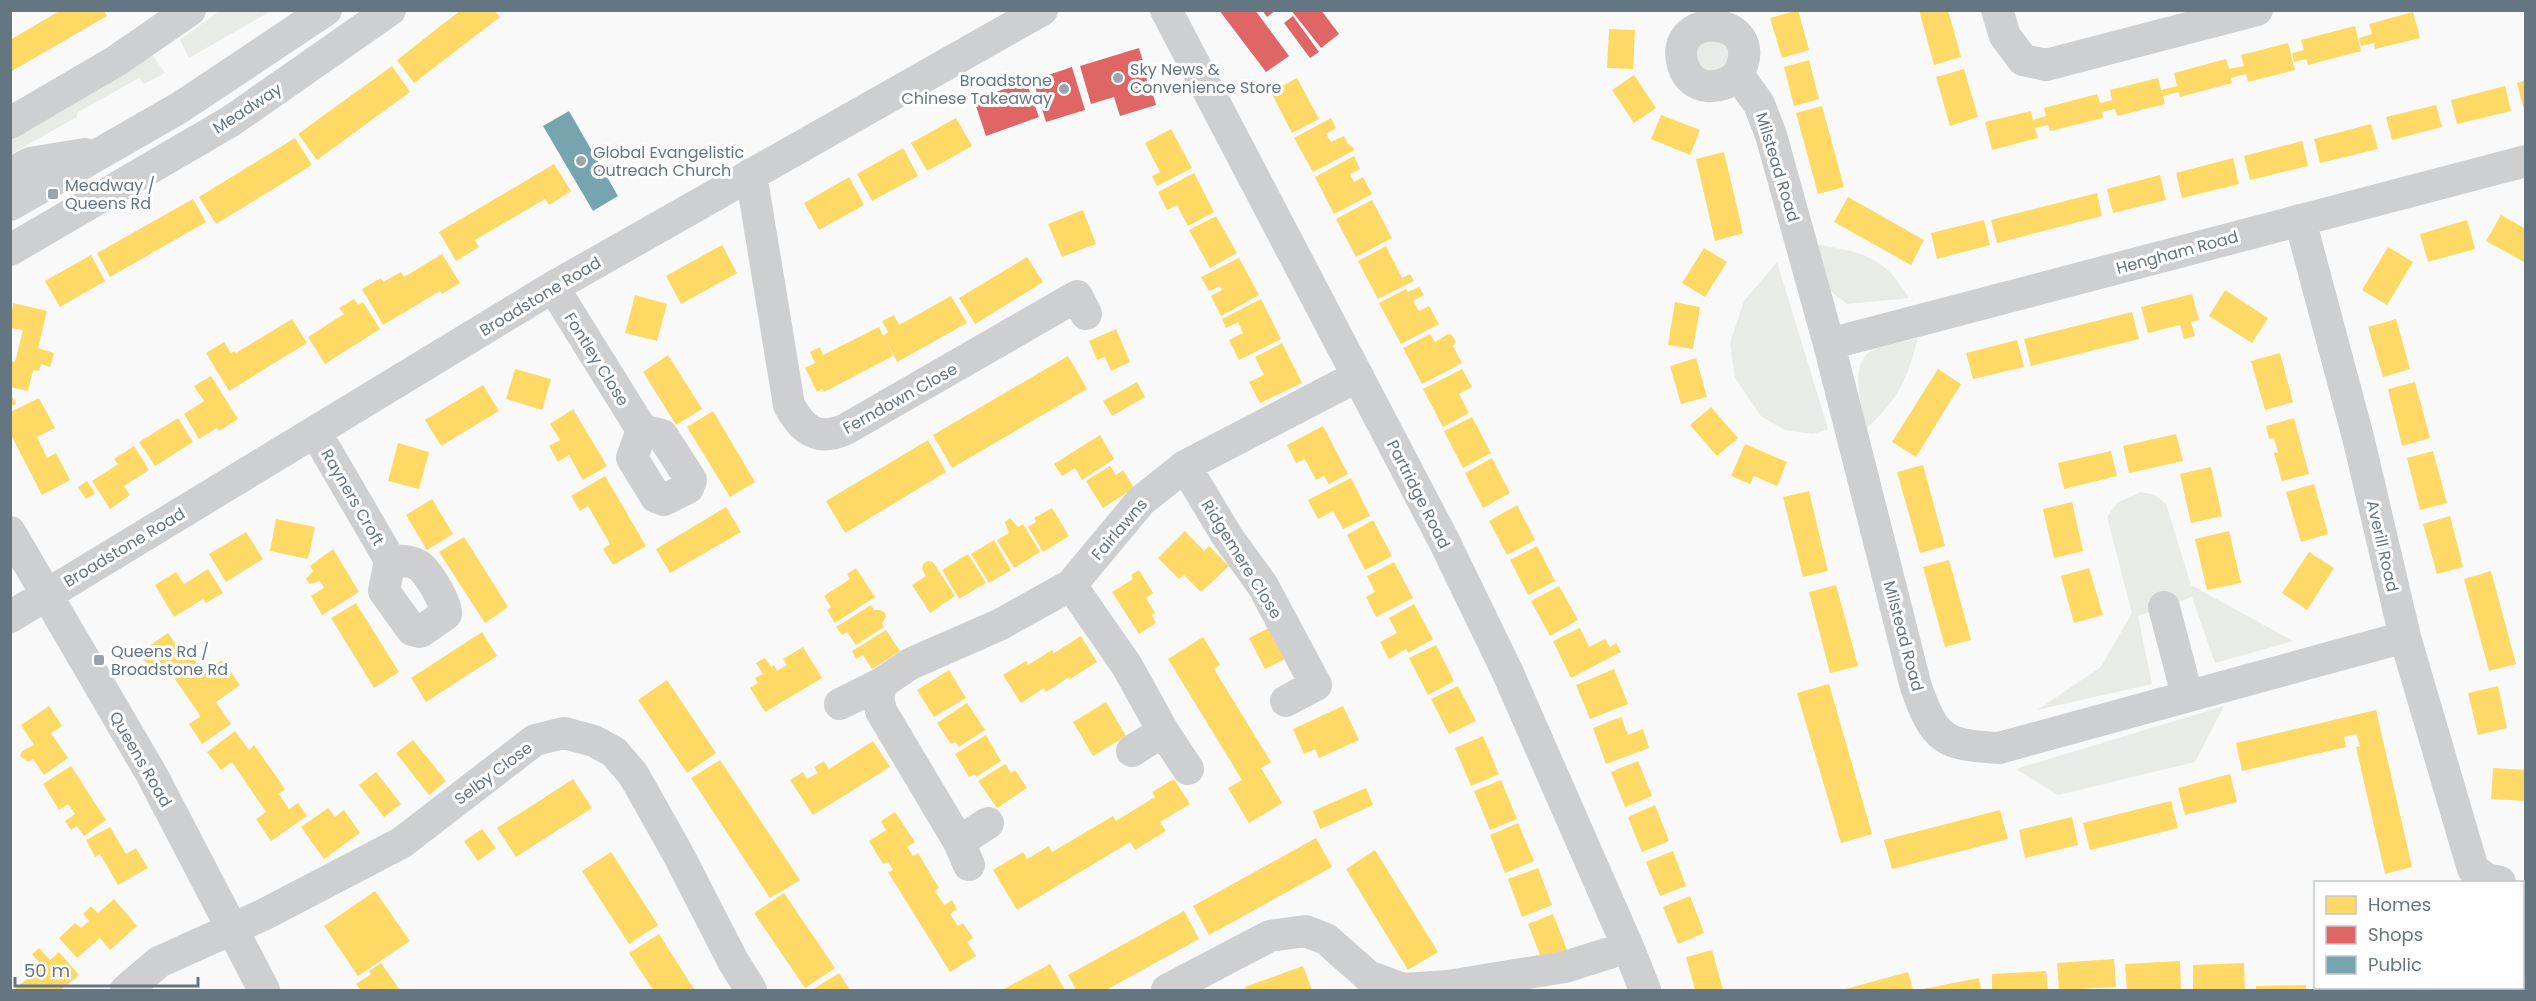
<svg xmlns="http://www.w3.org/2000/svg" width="2536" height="1001" font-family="Poppins,sans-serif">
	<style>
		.green { fill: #e8ebe6 }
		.homes { fill: #ffd966 }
		.shops { fill: #e06666 }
		.public { fill: #76a5af }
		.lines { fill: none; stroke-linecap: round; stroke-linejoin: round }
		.minor { stroke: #cecfd0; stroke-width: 32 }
		.poi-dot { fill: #99a4ac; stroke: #fff; stroke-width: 2 }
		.labels { text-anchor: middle; stroke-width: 6; stroke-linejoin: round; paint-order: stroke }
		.poi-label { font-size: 16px; fill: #657683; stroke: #fff; text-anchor: start }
		.street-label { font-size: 16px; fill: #657683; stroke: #fff }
	</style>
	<rect width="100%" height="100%" fill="#f9f9f9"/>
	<path class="green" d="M219 11H271L189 58 180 40Z
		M1723 34 1732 66 1711 74 1699 66 1696 44Z
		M151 53 165 73 144 84 139 78 78 112 77 117 11 154 10 134Z
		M1815 244C1863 253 1882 254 1909 298L1847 304 1829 290Z
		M1777 262 1828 429 1813 434 1784 430 1761 416 1735 378 1730 343 1744 301Z
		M1918 338C1907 380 1899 398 1867 428 1862 408 1847 363 1873 350 1886 344 1904 342 1918 338Z
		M2141 492 2155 495 2166 504 2191 585 2293 641 2215 663 2192 597 2138 616 2152 684 2037 710 2101 667 2132 613 2107 517 2117 503Z
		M2224 706 2195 762 2058 795 2016 769Z"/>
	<path class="homes" d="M61 10H103L107 16 12 71 10 40Z
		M461 10H494L500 17 414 83 397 60Z
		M1798 10 1809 50 1782 58 1770 18Z
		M1919 10H1948L1961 57 1934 65Z
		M2413 12 2420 38 2375 49 2374 43 2361 46 2359 38 2372 34 2369 24Z
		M2355 26 2361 51 2308 65 2306 59 2294 62 2292 53 2304 50 2301 40Z
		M1609 29 1635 30 1633 69 1607 68Z
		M2288 43 2295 70 2248 82 2246 74 2231 78 2232 83 2180 97 2179 92 2163 96 2165 104 2117 116 2115 109 2102 112 2103 118 2050 131 2048 125 2035 128 2038 138 1992 150 1985 122 2031 111 2033 120 2046 116 2044 108 2097 94 2100 103 2112 100 2110 90 2158 78 2161 90 2177 86 2174 73 2226 59 2229 69 2244 66 2241 55Z
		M1809 60 1819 99 1794 106 1784 67Z
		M392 66 410 92 317 160 298 134Z
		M1964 69 1978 117 1950 126 1936 77Z
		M1634 75 1656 108 1634 123 1612 90Z
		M1297 78 1319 119 1292 133 1271 92Z
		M2526 80V106L2523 107 2517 83Z
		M2505 86 2511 111 2457 124 2451 100Z
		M2436 105 2442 127 2392 140 2386 117Z
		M1822 106 1844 187 1818 194 1796 113Z
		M1661 115 1700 130 1690 155 1651 139Z
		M956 118 972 146 927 171 911 143Z
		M1331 118 1336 128 1326 134 1331 142 1344 136 1348 144 1354 148 1353 151 1313 172 1294 138Z
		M2371 124 2378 149 2320 163 2314 139Z
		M1171 129 1192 168 1157 186 1152 176 1160 172 1145 143Z
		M295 138 312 165 216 224 199 197Z
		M2302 141 2308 166 2250 180 2244 156Z
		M903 148 918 176 872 201 857 174Z
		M1724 152 1743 233 1715 241 1696 159Z
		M1354 156 1360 169 1350 174 1354 182 1363 177 1372 194 1334 214 1315 177Z
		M2233 158 2239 184 2182 198 2176 173Z
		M554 164 571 191 549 205 545 199 475 240 479 247 456 261 439 232Z
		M1194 173 1214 212 1188 226 1177 205 1167 210 1158 192Z
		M2160 175 2166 200 2113 213 2107 189Z
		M849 177 864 205 819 230 804 203Z
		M2097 193 2102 216 1997 243 1991 220Z
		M1848 197 1924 240 1911 265 1834 222Z
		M193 199 206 222 110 277 97 253Z
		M1372 200 1392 238 1356 257 1336 219Z
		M1083 210 1096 244 1062 257 1048 224Z
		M2501 215 2526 229V263L2486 241Z
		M1216 216 1237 253 1210 268 1189 230Z
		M1984 220 1990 245 1937 259 1931 233Z
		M2467 220 2475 249 2428 262 2420 234Z
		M722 245 737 273 681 304 666 276Z
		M1386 246 1402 278 1410 274 1414 281 1378 299 1358 261Z
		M2388 247 2413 262 2387 305 2362 290Z
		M1704 248 1727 262 1705 297 1682 283Z
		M442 254 460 283 442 294 440 291 383 325 362 289 381 278 383 282 401 272 404 277Z
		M91 255 105 281 60 307 45 281Z
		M1027 257 1043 282 975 324 959 298Z
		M1239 258 1259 295 1221 316 1211 296 1222 290 1220 286 1209 291 1201 277Z
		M1419 287 1424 295 1413 301 1419 311 1429 306 1439 324 1401 344 1379 303 1406 289 1408 292Z
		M2225 290 2268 318 2252 343 2209 316Z
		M2192 294 2199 320 2191 322 2195 336 2184 339 2180 325 2148 333 2141 307Z
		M635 295 667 304 657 341 625 333Z
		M951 296 967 323 897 362 887 342 893 356 824 392 822 389 817 392 805 368 815 363 810 352 820 347 823 355 879 327 883 336 888 332 882 321 894 315 899 325Z
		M354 299 358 305 363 302 380 329 325 364 308 337 344 314 339 308Z
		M1261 299 1281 339 1239 360 1229 340 1243 333 1238 322 1226 328 1222 319Z
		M1675 302 1700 307 1693 349 1668 345Z
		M13 303 47 311 38 348 54 353 50 367 41 364 39 371 33 370 28 391 10 387V361L15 362 23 330 10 328Z
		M2132 312 2139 339 2031 366 2024 339Z
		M292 319 307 343 229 391 206 353 224 342 231 353 235 351 236 353Z
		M2396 319 2410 369 2383 377 2368 327Z
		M1116 329 1130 362 1111 371 1105 357 1097 360 1089 341Z
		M1430 334 1435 342 1448 334 1452 335 1456 342 1453 346 1462 363 1422 384 1403 348Z
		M2017 340 2024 367 1973 379 1966 353Z
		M1282 343 1302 383 1260 403 1249 382 1264 375 1255 357Z
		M2280 353 2293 402 2265 410 2251 361Z
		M668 355 702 409 676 425 643 372Z
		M1068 356 1087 389 952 468 933 435Z
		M1696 358 1707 397 1681 404 1670 366Z
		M515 369 551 379 542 410 506 399Z
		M1462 369 1472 387 1459 394 1469 413 1443 427 1423 389Z
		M1938 369 1961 384 1916 457 1892 442Z
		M211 376 238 419 219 431 217 428 199 439 184 414 204 401 194 386Z
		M1137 382 1145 397 1112 416 1103 401Z
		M2415 382 2430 438 2402 446 2388 389Z
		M483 385 499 411 441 446 425 420Z
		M10 393 16 404 10 407Z
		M39 398 55 428 37 437 47 458 56 453 70 480 42 495 10 433V412Z
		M1711 407 1738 438 1717 456 1690 425Z
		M573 409 607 466 583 480 569 455 558 462 549 446 560 440 550 424Z
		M713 411 755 482 730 497 687 427Z
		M1472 417 1491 453 1463 468 1444 431Z
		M178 418 193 442 155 466 139 442Z
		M2294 418 2309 474 2282 481 2274 453 2278 452 2274 438 2269 439 2266 426Z
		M1323 426 1348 474 1329 484 1324 476 1316 480 1305 459 1296 463 1287 445Z
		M2176 434 2183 461 2129 473 2123 446Z
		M1100 435 1114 459 1082 480 1075 468 1062 476 1054 464Z
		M928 440 946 472 845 533 826 501Z
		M398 443 429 452 419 489 388 481Z
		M1745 444 1787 462 1777 486 1754 476 1750 484 1731 476Z
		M134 446 149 470 124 486 130 495 110 509 92 481 118 464 114 459Z
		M2111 451 2117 476 2064 489 2058 463Z
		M2433 451 2447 503 2420 510 2407 458Z
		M1492 458 1510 493 1483 508 1465 473Z
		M1923 465 1945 546 1920 553 1897 472Z
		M1110 466 1116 475 1123 470 1134 488 1103 508 1086 481Z
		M2211 467 2222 516 2191 523 2180 474Z
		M605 476 646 546 613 565 603 549 610 544 588 506 580 511 571 496Z
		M1351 478 1370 516 1343 529 1333 511 1318 519 1308 500Z
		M87 481 95 493 86 499 78 487Z
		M2314 484 2328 534 2301 542 2286 492Z
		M1809 491 1828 571 1803 577 1783 497Z
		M432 499 453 534 427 550 406 515Z
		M2072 502 2083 551 2054 558 2043 509Z
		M1517 505 1535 540 1507 555 1489 521Z
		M726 507 741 532 670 573 656 549Z
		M1052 508 1069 536 1043 552 1028 527 1036 522 1034 518Z
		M2450 516 2463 567 2437 574 2423 524Z
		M1010 518 1018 527 1023 524 1040 552 1014 568 997 540 1009 533 1005 522Z
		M276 519 315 527 308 559 270 551Z
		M1373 520 1392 556 1365 570 1347 535Z
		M1185 531 1204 551 1209 546 1229 566 1201 592 1184 575 1179 579 1158 558Z
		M2229 531 2241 583 2207 590 2195 539Z
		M246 532 263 559 226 582 209 554Z
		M464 537 508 607 485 623 439 552Z
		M994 540 1011 570 989 583 971 554Z
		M1537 546 1555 581 1528 595 1510 560Z
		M333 549 359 592 322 615 311 596 324 588 320 581 310 584 306 579 313 571 310 566Z
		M2309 552 2334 568 2307 610 2282 593Z
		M968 554 986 583 959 599 942 570Z
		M1949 560 1971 640 1945 647 1923 567Z
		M928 561 933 562 955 596 930 613 912 585 926 576 922 569 923 564Z
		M1394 562 1413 598 1376 617 1366 597 1375 592 1367 576Z
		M856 568 875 597 835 623 827 610 831 607 824 596 850 579 847 574Z
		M2089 568 2103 615 2074 623 2061 576Z
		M208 569 223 593 206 603 203 599 174 617 155 585 176 572 184 584Z
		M1139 570 1153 593 1146 598 1155 613 1152 615 1156 623 1139 634 1112 592 1133 579 1131 575Z
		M2491 571 2516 664 2489 671 2464 579Z
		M1836 585 1858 666 1830 673 1809 592Z
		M1559 586 1578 620 1550 636 1531 601Z
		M356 603 399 672 374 688 331 618Z
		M1414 604 1433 639 1408 653 1406 649 1389 659 1380 642 1397 633 1389 618Z
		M871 605 874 610H881L885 613 886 617 882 623 884 627 856 645 847 632 842 635 836 627Z
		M1275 625 1291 656 1265 669 1249 638Z
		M1580 628 1589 647 1605 639 1610 647 1616 643 1621 652 1571 678 1553 641Z
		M886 630 900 651 872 669 863 655 856 659 852 651Z
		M482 632 497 656 426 702 411 678Z
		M168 633 187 660 192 657 203 673 222 660 240 685 216 702 231 724 202 744 189 724 200 717 199 714 164 663 152 671 139 653Z
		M1081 636 1097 662 1070 679 1069 677 1046 692 1044 688 1021 703 1003 675 1026 661 1028 665 1052 650 1054 653Z
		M1203 637 1220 665 1214 669 1271 762 1261 768 1282 803 1249 823 1228 788 1242 780 1168 659Z
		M1436 645 1454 681 1428 695 1409 658Z
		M803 647 822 678 765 712 750 688 758 683 755 678 763 674 756 663 765 658 771 667 774 665 777 671 787 665 783 659Z
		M1614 669 1628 704 1590 719 1576 685Z
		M949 670 966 698 934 717 917 690Z
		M667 680 716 753 687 773 638 700Z
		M1829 684 1872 834 1841 843 1797 693Z
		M1458 686 1476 721 1449 734 1431 699Z
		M2498 686 2507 728 2478 735 2468 693Z
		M1106 702 1126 736 1093 756 1073 722Z
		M967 703 985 730 959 747 955 742 951 744 937 723Z
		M49 706 62 726 51 733 68 758 44 775 33 759 28 762 20 756 22 751 34 745 21 725Z
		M1343 706 1359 740 1319 758 1315 749 1304 754 1293 729Z
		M2376 710 2412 867 2385 874 2356 747 2360 746 2356 734 2344 737 2346 747 2242 771 2236 743Z
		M1621 717 1628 735 1643 729 1649 748 1606 764 1593 728Z
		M235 731 249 750 254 745 285 789 279 794 289 809 298 803 307 816 271 841 256 819 266 812 232 762 221 770 207 752Z
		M986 735 1001 761 976 777 975 774 969 777 955 754Z
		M1483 736 1499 774 1471 786 1455 748Z
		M413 740 446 781 429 795 396 753Z
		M873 741 890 767 813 815 790 780 803 772 807 779 818 773 814 767 824 761 829 769Z
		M720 760 800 880 770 898 691 778Z
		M1638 761 1652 796 1625 807 1611 772Z
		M1005 764 1011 773 1015 770 1027 788 997 808 978 781Z
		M71 766 106 820 84 836 77 826 71 830 65 821 75 814 68 804 59 810 43 784Z
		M2493 768 2526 770V801L2491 799Z
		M376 772 401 804 384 817 359 785Z
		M2230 774 2237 802 2185 815 2178 788Z
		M573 779 592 808 516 857 497 828Z
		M1174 779 1190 804 1160 822 1166 831 1135 850 1130 842 1017 910 993 870 1023 852 1027 859 1049 846 1052 852 1113 816 1116 821 1155 797 1152 792Z
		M1501 780 1517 819 1490 830 1474 791Z
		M1366 788 1373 805 1320 829 1313 811Z
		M2171 801 2178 828 2090 850 2083 823Z
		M1655 805 1669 841 1642 852 1628 817Z
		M328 808 335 817 344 810 360 833 324 859 301 827Z
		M2000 810 2008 839 1892 869 1884 840Z
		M895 812 915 842 907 847 913 856 918 853 939 888 935 891 944 905 952 900 957 909 950 914 958 926 963 923 973 938 967 942 976 956 950 972 888 872 893 870 888 862 883 864 869 841 886 830 881 821Z
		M2072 817 2078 845 2025 858 2019 830Z
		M1518 823 1534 861 1505 873 1490 835Z
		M110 827 126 854 136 848 148 868 118 885 100 854 95 857 86 840Z
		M482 829 496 848 478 861 464 841Z
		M1316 838 1332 867 1209 935 1193 906Z
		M1375 850 1438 952 1408 970 1346 869Z
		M1673 851 1686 886 1660 896 1646 862Z
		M611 852 658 925 629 944 582 871Z
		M1538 868 1552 905 1522 917 1508 879Z
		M375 891 410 941 358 976 324 926Z
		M784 893 835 968 805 988 754 913Z
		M1690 896 1704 933 1678 944 1663 907Z
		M114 899 137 926 110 950 100 938 77 958 59 938 75 923 81 928 89 921 83 914 91 906 98 913Z
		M1184 911 1199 939 1106 990H1076L1068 975Z
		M1553 914 1567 950 1542 960 1528 924Z
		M659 934 690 983 695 990H653L629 953Z
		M39 948 50 960 59 952 79 975 61 990H14L42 966 32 954Z
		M1712 950 1723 990H1695L1686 957Z
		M2114 959 2116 987 2059 990 2057 963Z
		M2180 961 2181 990H2127L2125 964Z
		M381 963 400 990H361L356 984 371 974 369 971Z
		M2244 963 2245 990H2193V965Z
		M1050 964 1065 990H1002Z
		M1303 966 1312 990H1246L1245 987Z
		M2046 971 2048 990H1992V974Z
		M1908 972 1913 990H1842Z
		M839 973 850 990H812Z
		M1979 978 1981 990H1923V989Z
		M2306 985V990H2256V986Z
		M2344 988H2375L2374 990H2343Z"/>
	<path class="shops" d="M1219 10H1255L1289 56 1266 72Z
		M1262 10H1276L1267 17Z
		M1291 10H1321L1339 34 1321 48Z
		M1293 16 1319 52 1310 58 1284 23Z
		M1139 48 1156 105 1120 116 1114 97 1091 104 1080 66Z
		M1072 67 1085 110 1046 122 1033 80Z
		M1026 81 1039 117 986 136 974 100Z"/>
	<path class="public" d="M569 111 618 196 593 211 543 126Z"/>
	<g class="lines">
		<path class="minor" d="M1166 10 1444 541 1507 671 1628 947 1645 990
			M1997 10 2005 36 2023 60 2046 65 2257 10
			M1738 75C1770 13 1666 9 1683 65 1691 92 1721 91 1738 75L1759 104 1771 135 1829 344 1916 687C1935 740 1943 745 1999 748L2405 637
			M10 123 116 61 190 10
			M10 174 30 163 85 154
			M751 174 789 405C802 430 818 442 846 429L1077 296 1086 314
			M10 205 179 108 326 10
			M2300 220 2358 437 2405 637 2473 869 2486 879 2500 882
			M10 250 231 121 390 10
			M553 287 642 430 662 435 691 480 688 488 664 500 656 497 632 458 642 430
			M1829 344 2526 161
			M316 433 390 560 384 591 412 630 420 632 446 614C447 603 427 570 418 565 409 560 400 561 390 560
			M1185 466 1227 536 1263 586 1316 685 1286 701
			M10 532 152 775 264 990
			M1071 585 1127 666 1163 731 1132 751
			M2164 607 2187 695
			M10 617 553 287 1042 10
			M840 704 882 683
			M1163 731 1188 769
			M959 842 988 823
			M969 865 959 842 881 711 878 697 882 683 910 664 999 625 1071 585 1141 501 1185 466 1358 376
			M2522 931 2526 913
			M126 990 159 962 263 915 401 843 535 740 564 733 594 741 614 752 633 774 677 852 733 961 751 990
			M1167 990 1270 936 1305 931 1326 939 1368 976 1403 989 1448 986 1565 967 1628 947
			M2456 990 2457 988
			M2513 990V988"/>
	</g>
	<g class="poi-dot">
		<circle cx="1118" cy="78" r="6"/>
		<circle cx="1064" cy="89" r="6"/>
		<circle cx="581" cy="161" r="6"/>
		<rect x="47" y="188" width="12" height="12" rx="3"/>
		<rect x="93" y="654" width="12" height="12" rx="3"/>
	</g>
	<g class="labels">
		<g class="poi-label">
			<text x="1130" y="75">Sky News &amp;<tspan x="1130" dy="18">Convenience Store</tspan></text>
			<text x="1052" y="86" text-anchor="end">Broadstone<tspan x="1052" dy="18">Chinese Takeaway</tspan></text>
			<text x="593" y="158">Global Evangelistic<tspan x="593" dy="18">Outreach Church</tspan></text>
			<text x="65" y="191">Meadway /<tspan x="65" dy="18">Queens Rd</tspan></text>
			<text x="111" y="657">Queens Rd /<tspan x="111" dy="18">Broadstone Rd</tspan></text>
		</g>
		<g class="street-label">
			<text transform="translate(247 108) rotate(-33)" y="6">Meadway</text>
			<text transform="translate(1778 167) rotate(73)" y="6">Milstead Road</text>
			<text transform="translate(2177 252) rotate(-15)" y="6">Hengham Road</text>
			<text transform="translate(540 296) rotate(-31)" y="6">Broadstone Road</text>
			<text transform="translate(597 359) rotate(58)" y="6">Fontley Close</text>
			<text transform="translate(900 398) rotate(-29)" y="6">Ferndown Close</text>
			<text transform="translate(1419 494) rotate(63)" y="6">Partridge Road</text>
			<text transform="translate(353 497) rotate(60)" y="6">Rayners Croft</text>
			<text transform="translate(1119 529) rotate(-49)" y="6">Fairlawns</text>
			<text transform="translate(2383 546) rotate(77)" y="6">Averill Road</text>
			<text transform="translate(124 547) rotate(-31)" y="6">Broadstone Road</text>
			<text transform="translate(1242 559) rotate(58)" y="6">Ridgemere Close</text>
			<text transform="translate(1904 636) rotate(75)" y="6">Milstead Road</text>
			<text transform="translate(141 759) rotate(60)" y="6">Queens Road</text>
			<text transform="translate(493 773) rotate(-37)" y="6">Selby Close</text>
		</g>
	</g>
	<rect width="2536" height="1001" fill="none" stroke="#657683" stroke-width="24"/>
	<rect x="2314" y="881" width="210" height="108" fill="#ffffff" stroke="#c1c8cd" stroke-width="1.5"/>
	<rect x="2326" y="896" width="30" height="18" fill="#ffd966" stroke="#c1c8cd" stroke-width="1.5"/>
	<text x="2368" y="911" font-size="18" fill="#657683">Homes</text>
	<rect x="2326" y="926" width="30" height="18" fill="#e06666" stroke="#c1c8cd" stroke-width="1.5"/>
	<text x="2368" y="941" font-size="18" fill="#657683">Shops</text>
	<rect x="2326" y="956" width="30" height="18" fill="#76a5af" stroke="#c1c8cd" stroke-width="1.5"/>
	<text x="2368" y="971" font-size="18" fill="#657683">Public</text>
	<path d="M15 977v9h183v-9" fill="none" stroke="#657683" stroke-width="3"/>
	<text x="24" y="977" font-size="18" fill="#657683" stroke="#ffffff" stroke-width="4.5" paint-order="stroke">50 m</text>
</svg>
